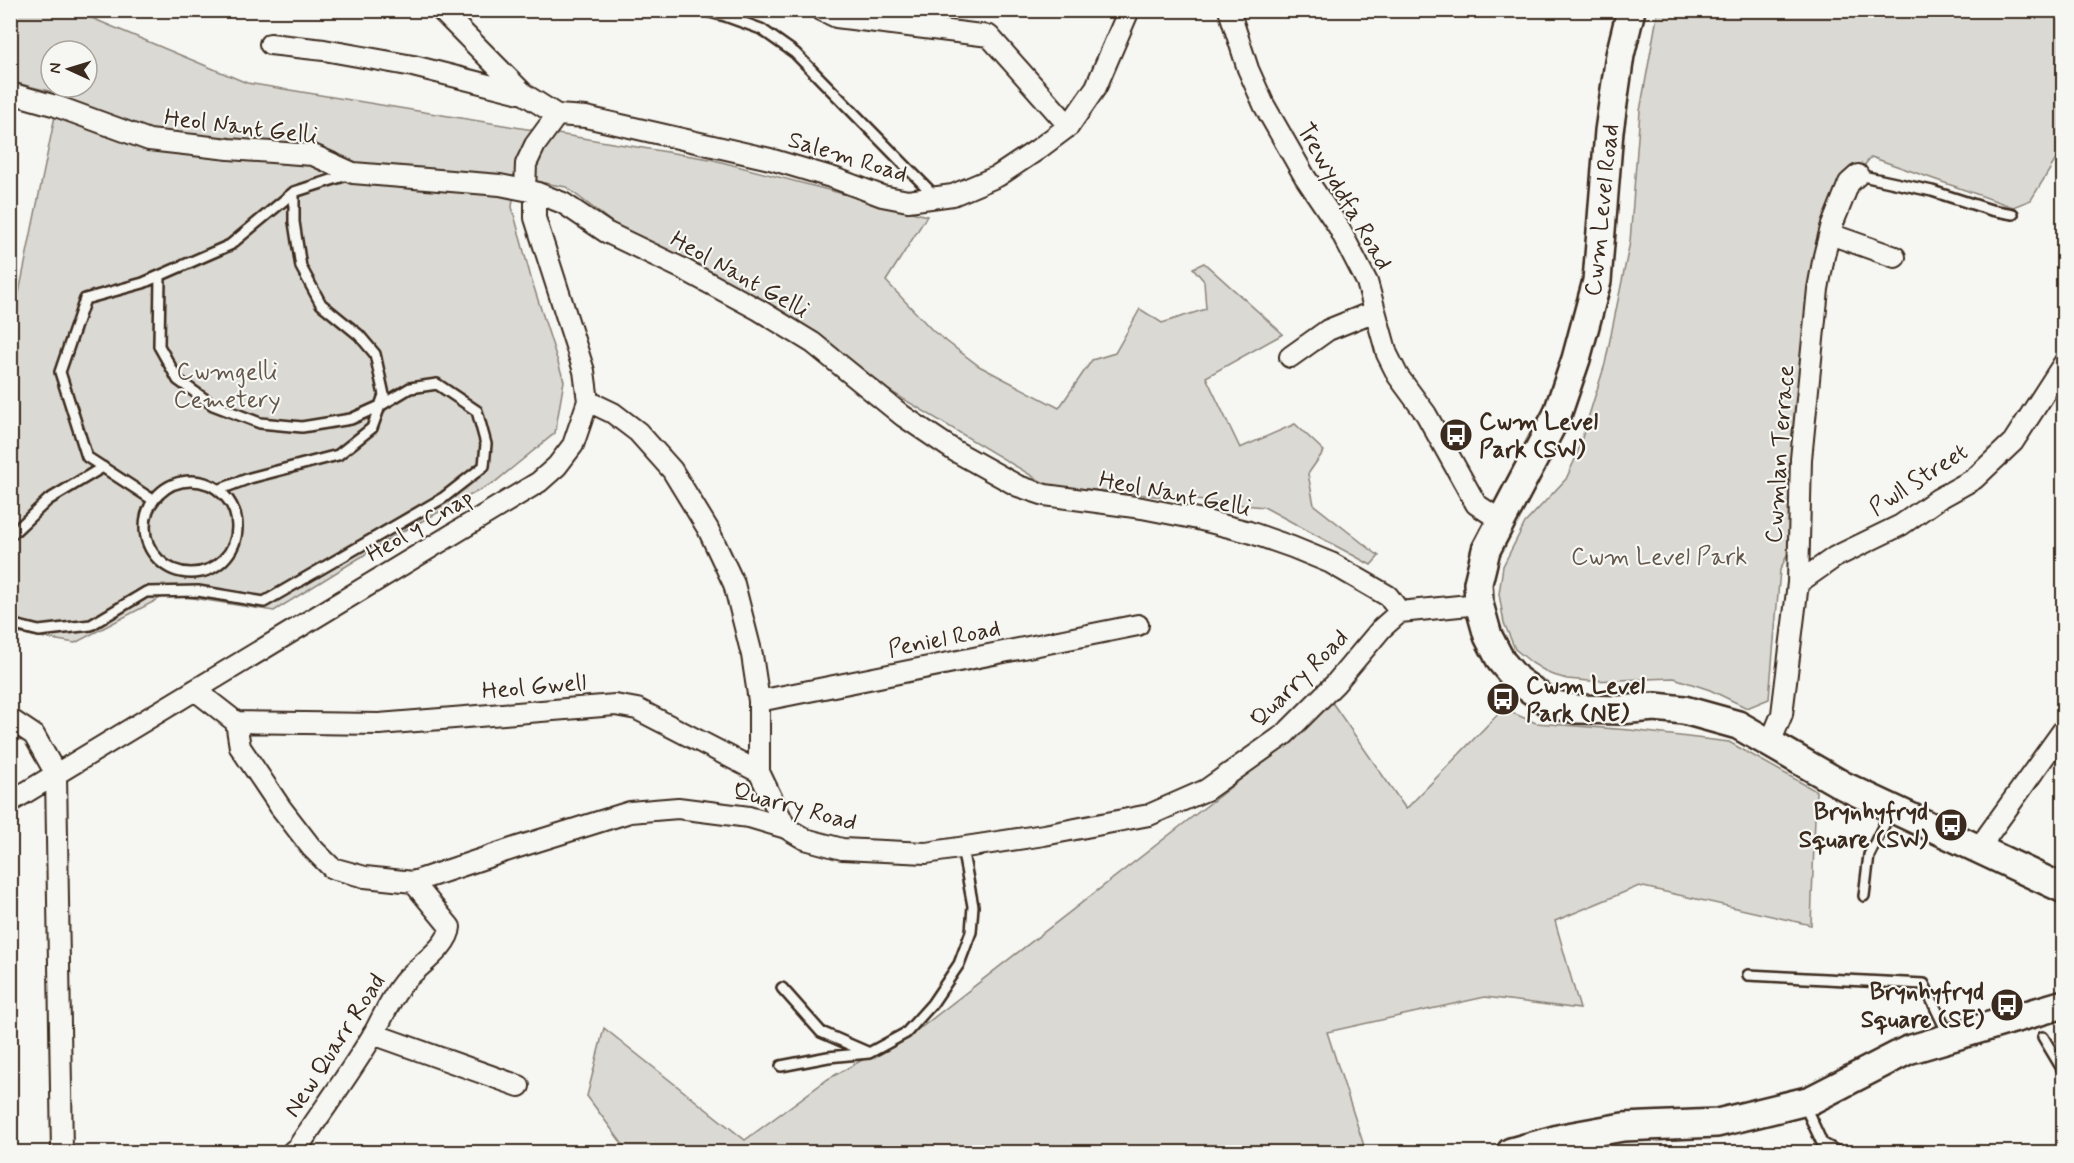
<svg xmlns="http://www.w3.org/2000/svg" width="2074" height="1163" font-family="Mynerve,sans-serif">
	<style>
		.green { fill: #dad9d3; stroke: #8a8278; stroke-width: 1.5; fill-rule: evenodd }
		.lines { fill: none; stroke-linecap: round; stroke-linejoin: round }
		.lane-casing { stroke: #3b2a1e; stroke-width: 14 }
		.street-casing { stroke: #3b2a1e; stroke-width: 24 }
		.secondary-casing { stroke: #3b2a1e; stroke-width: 32 }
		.lane { stroke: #f6f6f2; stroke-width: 9 }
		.street { stroke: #f6f6f2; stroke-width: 20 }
		.secondary { stroke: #f6f6f2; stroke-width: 27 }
		.labels { text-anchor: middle; stroke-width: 4.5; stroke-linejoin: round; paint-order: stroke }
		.street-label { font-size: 24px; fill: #3b2a1e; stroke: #f6f6f2 }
		.park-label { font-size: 24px; fill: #63564b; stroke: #f6f6f2 }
		.poi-label { font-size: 24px; font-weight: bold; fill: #3b2a1e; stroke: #f6f6f2; text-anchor: start }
	</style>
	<rect width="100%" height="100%" fill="#f6f6f2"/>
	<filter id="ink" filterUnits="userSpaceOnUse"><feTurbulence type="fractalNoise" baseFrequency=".0167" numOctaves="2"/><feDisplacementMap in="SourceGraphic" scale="12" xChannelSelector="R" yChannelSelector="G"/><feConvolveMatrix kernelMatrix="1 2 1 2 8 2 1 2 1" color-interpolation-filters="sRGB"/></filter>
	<g filter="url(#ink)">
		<path class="green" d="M11 11H75L247 83 710 159 927 216 886 281 933 331 979 366 1059 408 1092 360 1115 353 1140 309 1162 323 1206 309 1204 281 1193 268 1204 263 1283 334 1206 377 1240 448 1295 424 1324 451 1308 474 1314 505 1379 556 1371 565 1264 507 1047 485 622 230 566 187 516 178 512 207 531 278 564 381 555 433 495 482 398 534 274 611 168 594 75 643 11 632V332L55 116 58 93 11 82ZM51 51H87V87H51Z
			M1658 11H2063V148L2031 200 2013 207 1871 157 1864 166 1842 182 1791 547 1780 570 1769 699 1747 708 1710 690 1674 678 1589 681 1567 679 1550 674 1532 663 1515 649 1504 623 1499 594 1503 566 1525 523 1566 479 1576 457 1605 364 1630 242 1640 111Z
			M1331 701 1406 809 1503 709 1536 723 1630 730 1729 742 1816 791 1811 925 1639 886 1555 921 1580 1009 1485 997 1327 1032 1366 1152H623L626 1149 587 1096 604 1028 745 1140 828 1079 923 1026 1245 776Z"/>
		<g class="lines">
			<g class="lane-casing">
				<path id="lane" d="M702 10 725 16 761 29 795 53 935 196
					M1858 175 1932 191 1991 210 2013 214
					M145 527a46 46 0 1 1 92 0a46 46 0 1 1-92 0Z
					M218 490 250 478 338 455 372 428 384 395 375 354 359 335 321 304 301 267 294 222V192
					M153 500 87 457 60 372 85 299 143 283 230 245 294 192 350 174
					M10 536 48 500 103 467
					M10 624 39 631 91 625 146 592 198 591 264 602 443 498 484 466 486 444 477 411 437 384 410 388 380 406 351 419 302 427 260 423 213 405 178 380 159 346 160 276
					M1864 896 1869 855 1891 811
					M1748 975 1924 984 1949 1036
					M782 988 821 1032 867 1052
					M2043 1037 2064 1072
					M781 1066 828 1057 869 1053 906 1033 932 1004 959 964 971 932 973 906 962 848
					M1804 1104 1822 1143 1838 1152"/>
			</g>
			<g class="street-casing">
				<path id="street" d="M441 10 524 94 557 115
					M821 10 836 17 989 36 1069 126
					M1229 10 1248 69 1264 105 1305 177 1338 226 1367 282 1387 354 1398 376 1426 414 1476 504 1500 520
					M270 44 324 50 413 66 524 94
					M10 93 56 106 149 140 229 149 313 155 353 173 500 185 535 192 563 203 606 232 683 269 759 310 813 343 903 416 955 451 1018 486 1045 495 1142 508 1198 519 1249 532 1292 547 1331 563 1388 596 1400 612
					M525 190 526 164 535 145 557 115 586 117 770 159 834 178 882 196 908 201 953 195 998 176 1037 150 1069 126 1096 87 1129 10
					M1830 234 1895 257
					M1290 357 1328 330 1375 311
					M588 401 613 413 638 432 672 470 708 529 734 584 752 655 759 701V772
					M1798 583 1835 557 1901 525 1938 499 1974 479 2013 442 2064 363
					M195 690 236 722 240 747 281 808 311 847 332 868 365 877 413 882 518 847 630 812 678 808 749 817 786 828 805 839 842 849 926 853 1044 835 1149 815 1206 790 1285 734 1335 684 1382 628 1400 612 1479 604
					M759 701 1138 625
					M10 719 34 735 56 774 62 1152
					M236 722 379 724 615 705 637 709 759 772 786 828
					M1770 743 1782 714 1798 583 1801 459 1818 289 1824 256 1831 228 1849 183 1858 175
					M10 802 539 482 557 466 573 445 588 401 584 371 535 218V192
					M1982 850 1988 835 2064 729
					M373 1034 519 1086
					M292 1152 298 1147C323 1110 350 1073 373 1035 383 1017 390 999 403 983 415 968 449 947 450 927L413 882"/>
			</g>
			<g class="secondary-casing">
				<path id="secondary" d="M1631 10 1620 55 1609 131 1597 281 1576 359 1557 415 1486 550 1478 583 1479 604 1488 636 1501 661 1517 680 1551 704 1576 709 1620 710 1655 707 1684 710 1738 725 1844 786 2064 889
					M1511 1152 1562 1138 1623 1127 1717 1123 1811 1100 1908 1050 2064 1004"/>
			</g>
			<use href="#lane" class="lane"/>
			<use href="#street" class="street"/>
			<use href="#secondary" class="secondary"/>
		</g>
	</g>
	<defs>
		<g id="bus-disc" transform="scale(1.725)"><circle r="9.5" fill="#3b2a1e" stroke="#f6f6f2"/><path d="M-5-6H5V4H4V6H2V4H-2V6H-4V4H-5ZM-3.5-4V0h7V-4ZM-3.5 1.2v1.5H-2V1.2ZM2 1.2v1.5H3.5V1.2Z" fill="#fff"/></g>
	</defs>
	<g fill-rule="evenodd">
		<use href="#bus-disc" x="1456" y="435"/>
		<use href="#bus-disc" x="1503" y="699"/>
		<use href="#bus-disc" x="1951" y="825"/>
		<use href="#bus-disc" x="2007" y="1005"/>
	</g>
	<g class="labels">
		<g class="street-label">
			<text transform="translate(241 126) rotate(7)" y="8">Heol Nant Gelli</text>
			<text transform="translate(848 156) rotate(17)" y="8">Salem Road</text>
			<text transform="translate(1345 196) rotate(60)" y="8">Trewyddfa Road</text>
			<text transform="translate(1601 210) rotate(-84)" y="8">Cwm Level Road</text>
			<text transform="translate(740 274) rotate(29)" y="8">Heol Nant Gelli</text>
			<text transform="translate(1779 454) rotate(-86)" y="8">Cwmlan Terrace</text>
			<text transform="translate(1918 479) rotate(-33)" y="8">Pwll Street</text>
			<text transform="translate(1175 493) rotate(11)" y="8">Heol Nant Gelli</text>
			<text transform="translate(419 525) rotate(-31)" y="8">Heol y Cnap</text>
			<text transform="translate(944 638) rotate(-11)" y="8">Peniel Road</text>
			<text transform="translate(1299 678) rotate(-45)" y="8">Quarry Road</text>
			<text transform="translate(534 686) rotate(-5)" y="8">Heol Gwell</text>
			<text transform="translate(795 806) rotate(15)" y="8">Quarry Road</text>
			<text transform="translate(334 1045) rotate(-57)" y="8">New Quarr Road</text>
		</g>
		<g class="park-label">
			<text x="227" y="379">Cwmgelli<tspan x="227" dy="28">Cemetery</tspan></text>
			<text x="1659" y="564">Cwm Level Park</text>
		</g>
		<g class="poi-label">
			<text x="1479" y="429">Cwm Level<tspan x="1479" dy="28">Park (SW)</tspan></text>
			<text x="1526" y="693">Cwm Level<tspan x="1526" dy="28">Park (NE)</tspan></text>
			<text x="1928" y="819" text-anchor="end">Brynhyfryd<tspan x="1928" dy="28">Square (SW)</tspan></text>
			<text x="1984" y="999" text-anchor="end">Brynhyfryd<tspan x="1984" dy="28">Square (SE)</tspan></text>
		</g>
	</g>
	<rect width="2074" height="1163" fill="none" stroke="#f6f6f2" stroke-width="36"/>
	<rect x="18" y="18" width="2038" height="1127" fill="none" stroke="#3b2a1e" stroke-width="2" filter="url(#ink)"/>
	<g transform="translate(69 69) rotate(274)"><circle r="28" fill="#f6f6f2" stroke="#aba49d" stroke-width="1.5"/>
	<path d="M0-4.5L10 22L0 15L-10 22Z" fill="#3b2a1e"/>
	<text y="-9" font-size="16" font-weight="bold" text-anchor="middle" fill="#3b2a1e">N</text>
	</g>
</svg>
